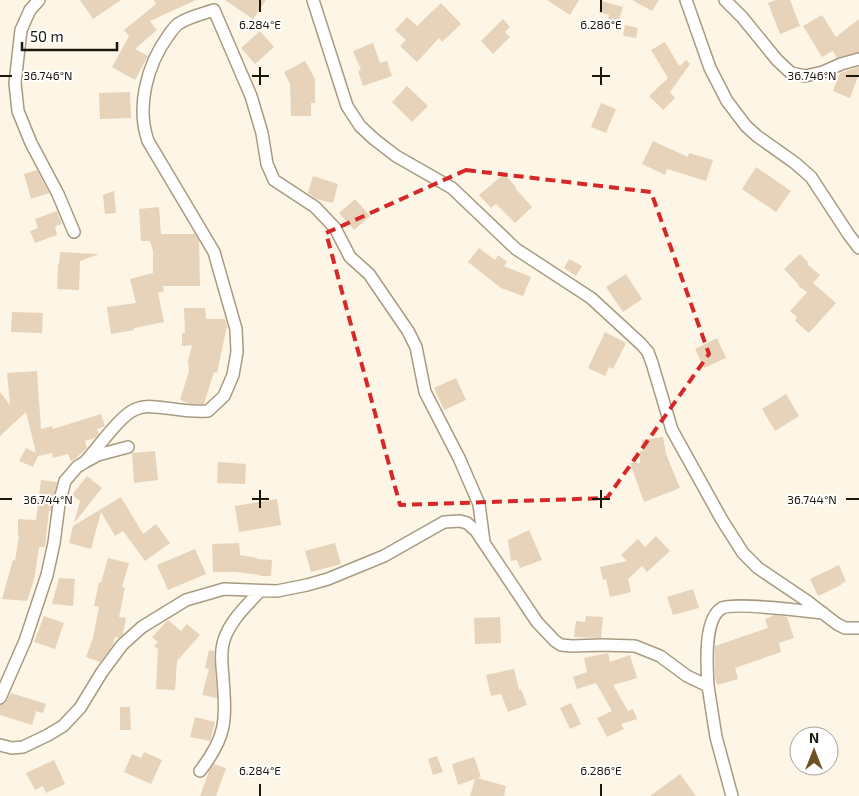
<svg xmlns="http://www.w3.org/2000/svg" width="859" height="796" font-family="'Exo 2',sans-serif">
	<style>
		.building { fill: #e6d3ba }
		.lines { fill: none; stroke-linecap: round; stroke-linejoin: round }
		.minor-casing { stroke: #a89b82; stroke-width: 14 }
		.minor { stroke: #fff; stroke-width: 11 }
		.marked { fill: none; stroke: #d62828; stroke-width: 4; stroke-dasharray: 10 6; stroke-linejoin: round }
		.ticks { fill: none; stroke: #1c170d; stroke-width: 2 }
		.ticks-label { font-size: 12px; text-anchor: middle; fill: #1c170d; stroke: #fff; stroke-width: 4; stroke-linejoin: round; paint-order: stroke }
	</style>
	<rect width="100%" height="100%" fill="#fdf5e5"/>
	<path class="building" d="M80 0H121L93 19Z
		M154 0H196L150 21 157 30 135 49 148 56 135 80 112 67 129 36 124 30 156 4Z
		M225 0H266L253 19Z
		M547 0H579L570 15Z
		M632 0H659L652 11Z
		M776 0H790L800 26 780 34 768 3Z
		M602 1 623 7 617 26 607 23 609 15 599 12Z
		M441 3 461 24 442 42 439 38 417 62 400 46 406 40 395 30 407 17 417 26Z
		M822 15 836 37 859 19V52L837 58 833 51 822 57 803 26Z
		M503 19 510 27 505 32 510 37 493 54 481 41Z
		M625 25 638 28 636 38 623 36Z
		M260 31 274 47 255 64 241 48Z
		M665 42 678 64 680 66 686 60 690 64 670 92 675 98 663 110 649 96 668 78 651 50Z
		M373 43 380 63 387 61 392 76 363 86 358 71 361 70 353 51Z
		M305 61 315 79V103H311V116H291L290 84 284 72Z
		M859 67V74L850 98 833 91 840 73Z
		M407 86 428 106 412 122 392 102Z
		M130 92 131 118 100 119 99 93Z
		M601 103 616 109 606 133 591 127Z
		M653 141 688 157 689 153 713 160 706 181 667 169 665 175 642 164Z
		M756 167 791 191 776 212 742 189Z
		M37 170 49 193 31 199 24 174Z
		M504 174 516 187 515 188 532 207 515 223 496 204 491 208 479 195Z
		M313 176 338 184 333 203 316 199 308 193Z
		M114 191 116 213 105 214 103 195Z
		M355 199 370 216 354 230 339 213Z
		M159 207 161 234H195L199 241 200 286H163L164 291 158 293 164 322 134 328V330L111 334 107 307 136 303 130 279 153 273V251L150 241H141L139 209Z
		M57 211 62 224 55 226 57 235 35 243 30 231 38 228 35 219Z
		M479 248 495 260 498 255 507 262 504 266 531 277 523 296 501 288 468 262Z
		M60 252 99 254 80 261 79 290 57 289 58 264H59Z
		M800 254 809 263 807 264 820 275 813 283 836 303 809 333 795 321 797 317 790 311 807 292 798 286 799 285 784 269Z
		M569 259 582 266 576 276 564 268Z
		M626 274 642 299 623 312 606 287Z
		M184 308H205L206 319H225L227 326 217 373 214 372 204 404H191L180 400 189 371 188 361 192 345 182 346V333H185Z
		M12 312 43 313 42 333 11 332Z
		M605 332 626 343 613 369 609 367 605 376 588 368Z
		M717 338 726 358 704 368 695 349Z
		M37 371 41 429 52 426 53 429 101 414 105 426 97 429 99 434 95 438 85 441 87 448 75 459 71 461 68 454 53 458 52 453 38 456 33 467 19 461 26 448 36 453 26 412 0 436V392L10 405 7 373Z
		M456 378 466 400 444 410 434 388Z
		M786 394 799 416 775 431 762 409Z
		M663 437 666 454 680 488 644 502 630 463H640V451H643L642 440Z
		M155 451 158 480 134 483 132 453Z
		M218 462 246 464 245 484 217 483Z
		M87 476 102 488 74 523 80 501 72 495Z
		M41 480 57 482 51 511H49L45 547H39L34 580 27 601 2 599 13 560 15 561 19 535H18V519L36 520Z
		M121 497 143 534 156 524 170 543 145 561 123 531 115 536 101 512 91 549 69 543 73 526Z
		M277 499 281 525 239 532 235 506Z
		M529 530 542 560 520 568 517 560 511 561 508 540Z
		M656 536 670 551 647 572 642 566 628 579 631 592 610 597 606 579 603 580 600 567 627 561 621 555 638 539 645 547Z
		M239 543 240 555 257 558V559L272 560 271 576H260V575L236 572H213L212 544Z
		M335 543 341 564 311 572 305 551Z
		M195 549 206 574 168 590 157 565Z
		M108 558 129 563 122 587 125 588 119 617 126 618 123 634 119 638 115 637 113 645 100 662 86 657 93 638 99 607 94 606 99 582 101 583Z
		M839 565 846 581 841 584V585L818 596 810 579Z
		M59 578 75 579 73 606 52 604Z
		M693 589 699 608 673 615 667 597Z
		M775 615 787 617 794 638 779 643 781 652 735 668 738 679 717 685 715 677V646L768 628 765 619Z
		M44 616 64 623 55 649 34 642Z
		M586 616 603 617 601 638 574 637 576 621 585 622Z
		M500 617 501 643 475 644 474 618Z
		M168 620 181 631 187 624 200 635 177 661 175 690 156 689 158 649 154 646 158 642 152 637Z
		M209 650 214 651 217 698 202 695 209 669 205 668Z
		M608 653 610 662 630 655 637 678 613 685 628 711 633 709 637 719 621 724 624 729 607 737 597 718 612 711 596 683 577 689 573 677 587 672 584 658Z
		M514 669 519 690 521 689 527 705 508 712 501 694 491 696 486 675Z
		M11 693 46 704 43 713 36 711 32 725 0 715V705L5 704Z
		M571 703 581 724 570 729 560 708Z
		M120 707H130L131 730H120Z
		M195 717 215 722 210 741 190 737Z
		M144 752 162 760 151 784 124 772 132 754 141 758Z
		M437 756 443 772 433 775 428 759Z
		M474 757 481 777 477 778 506 786 504 796H470L475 779 458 785 452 764Z
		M54 760 65 784 46 793 43 786 35 790 26 773Z
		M214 764 226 768 216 796H200L209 771Z
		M680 774 696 796H650Z"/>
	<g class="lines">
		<g class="minor-casing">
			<path id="minor" d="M39 0 30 10 21 30 15 83 18 111 31 143 58 194 74 232
				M313 0 347 106 360 126 374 139 396 156 452 188 516 249 591 298 641 344 648 352 652 363 672 430 722 520 743 553 758 568 807 601 837 624 845 628H859
				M686 0 710 68 727 101 746 126 757 136 795 163 811 177 849 235 859 248
				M725 0 742 17 777 60 791 73 805 76 823 72 841 64 859 59
				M85 462C98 448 120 415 136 409 141 407 149 406 155 407 173 408 190 413 208 411L224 396 233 375 237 352 236 329 214 252 148 141C136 107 147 65 168 36 171 32 174 27 178 24 188 17 202 14 214 10L251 96 262 133 267 164 274 180 315 207 335 228 350 257 369 274 408 331 416 347 425 392 459 458 479 504 484 542
				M708 686 716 737 732 796
				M0 698 25 641 47 575 54 543 59 504 65 481 77 467 85 462 98 455 128 447
				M0 745 12 748 23 747 48 735 63 726 80 708 102 672 122 645 142 627 186 600 224 589 277 591 307 585 328 579 384 556 444 522 460 521 467 523 476 531 537 622 555 641 561 645 572 646 602 645 635 646 660 656 687 676 708 686C707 667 703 619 722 608 735 602 805 611 823 613
				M200 771C227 736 226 721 223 678 222 666 220 652 224 640 230 621 246 606 260 591"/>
		</g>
		<use href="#minor" class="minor"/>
	</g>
	<path class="marked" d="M466 170 651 192 709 354 607 498 400 505 326 233Z"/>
	<path class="ticks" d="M260 0V12M601 0V12M260 67V85M601 67V85M0 76H12M252 76H269M592 76H610M846 76H859M260 490V508M601 490V508M0 499H12M252 499H269M592 499H610M846 499H859M260 784V796M601 784V796"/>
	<g class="ticks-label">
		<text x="260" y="29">6.284°E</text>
		<text x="601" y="29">6.286°E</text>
		<text x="48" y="80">36.746°N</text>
		<text x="812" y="80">36.746°N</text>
		<text x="48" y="504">36.744°N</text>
		<text x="812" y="504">36.744°N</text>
		<text x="260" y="775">6.284°E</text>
		<text x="601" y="775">6.286°E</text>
	</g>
	<g transform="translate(814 751)"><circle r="24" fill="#ffffff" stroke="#a4a29e"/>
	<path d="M0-4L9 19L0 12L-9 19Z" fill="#6d5225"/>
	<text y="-8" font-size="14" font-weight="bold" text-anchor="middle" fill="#1c170d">N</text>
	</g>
	<path d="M22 42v8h95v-8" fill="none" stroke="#1c170d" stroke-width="2.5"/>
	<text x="30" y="42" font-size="15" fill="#1c170d" stroke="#ffffff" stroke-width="4" paint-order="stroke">50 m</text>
</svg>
